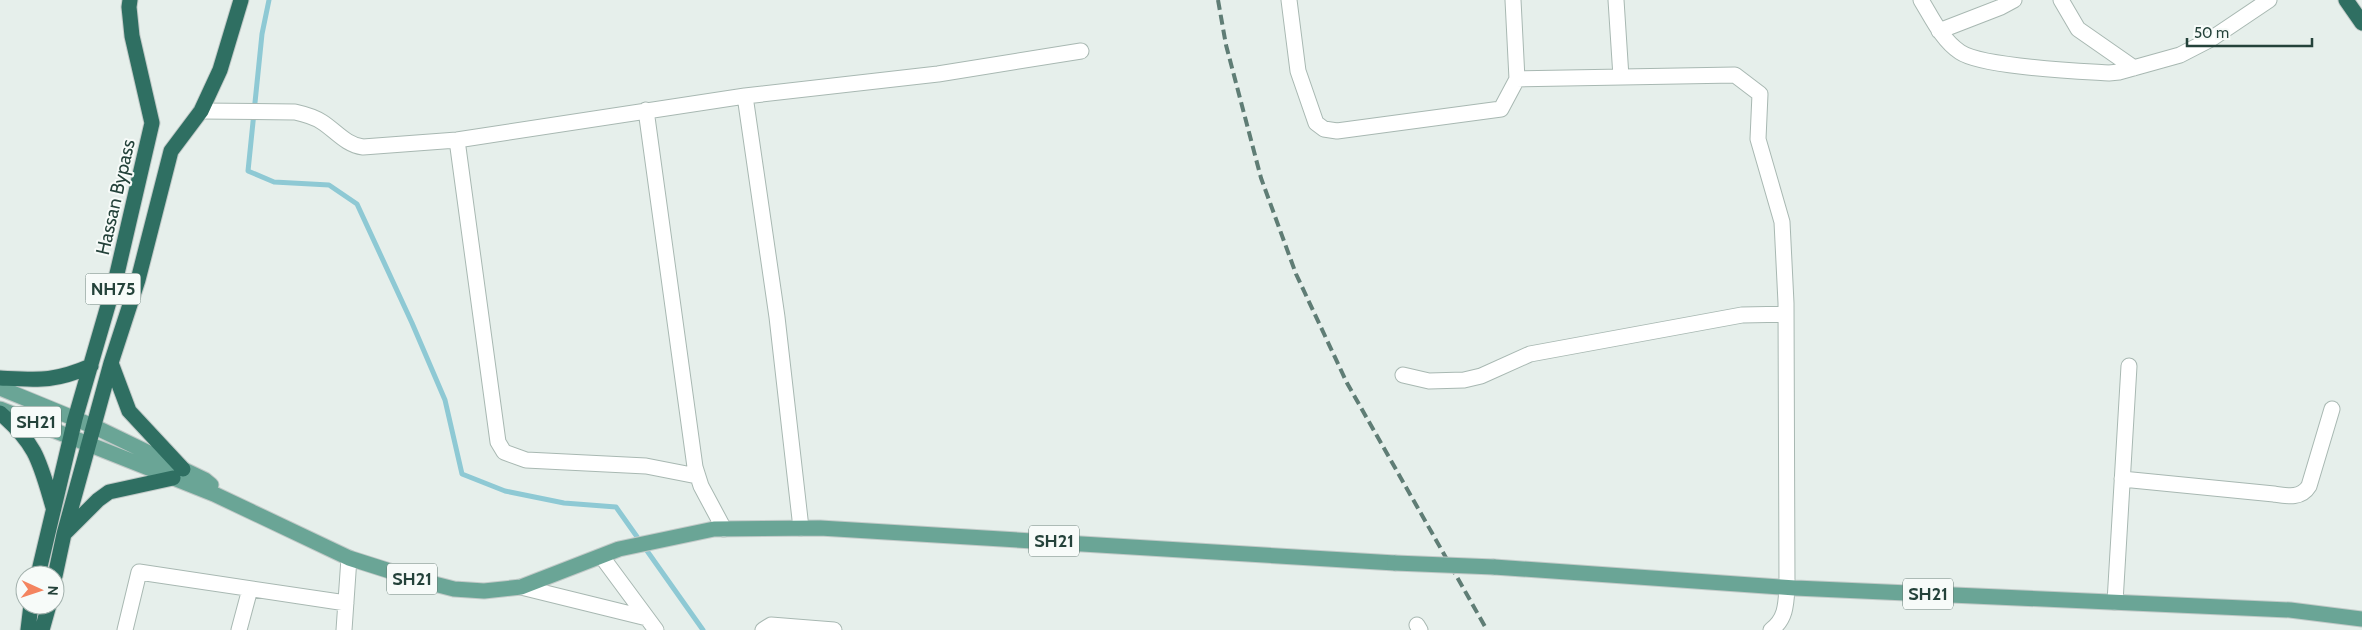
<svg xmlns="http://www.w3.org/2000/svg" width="2362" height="630" font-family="Cabin,sans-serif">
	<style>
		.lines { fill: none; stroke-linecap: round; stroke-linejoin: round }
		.stream { stroke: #8ec9d4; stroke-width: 5 }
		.minor-casing { stroke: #a8b8b2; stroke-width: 17 }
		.major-casing { stroke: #c2cac8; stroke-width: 17 }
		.highway-casing { stroke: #c2cac8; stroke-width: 17 }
		.minor { stroke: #fff; stroke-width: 15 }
		.major { stroke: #6aa596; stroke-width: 15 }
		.highway { stroke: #2f6f62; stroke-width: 15 }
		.rail { stroke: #5f7d75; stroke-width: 4; stroke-dasharray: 10 5; stroke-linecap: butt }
		.major-bridge-casing { stroke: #c2cac8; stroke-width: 17; stroke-linecap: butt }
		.major-bridge { stroke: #6aa596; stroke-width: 15 }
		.labels { text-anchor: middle; stroke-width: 4; stroke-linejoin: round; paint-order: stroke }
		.shield { fill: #f7fbf9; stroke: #637a73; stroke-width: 1 }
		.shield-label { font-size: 18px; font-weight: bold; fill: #24423a }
		.street-label { font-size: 19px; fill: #24423a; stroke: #f7fbf9 }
	</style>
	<rect width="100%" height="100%" fill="#e6efeb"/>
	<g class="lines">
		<path class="stream" d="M269 0 262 34 248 171 274 182 329 185 357 204 412 323 445 400 462 474 505 491 564 503 616 507 703 630"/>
		<g class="minor-casing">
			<path id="minor" d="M1289 0 1298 71 1316 123 1324 129 1337 131 1501 109 1517 79
				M1513 0 1517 79 1735 75 1760 94 1758 139 1782 222 1786 303 1787 587C1786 604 1786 619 1771 630
				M1616 0 1621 77
				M1921 0C1932 18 1942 40 1960 52 1982 67 2078 71 2109 73L2119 72 2180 55 2211 39 2269 0
				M2061 0 2078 29 2134 68
				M1939 31 2001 7 2014 0
				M745 96 777 317 801 528
				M646 110 695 467 701 486 724 529
				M201 111 295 112C304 114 313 116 322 122 336 131 346 145 363 147L457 140 745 96 938 74 1081 51
				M457 140 498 442 504 452 526 460 646 466 697 476
				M1403 375 1429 381 1464 380 1481 376 1530 354 1742 315 1786 314
				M2122 479 2274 494C2287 496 2301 499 2309 486L2332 409
				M602 557 656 630
				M521 587 647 618
				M2115 602 2129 366
				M1417 625 1420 630
				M125 630 139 572 346 603
				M239 630 250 589
				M344 630 349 558
				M763 630 771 625 834 630"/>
		</g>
		<g class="major-casing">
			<path id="major" d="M0 388 95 427 205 480 211 485
				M0 409 214 494 349 558 415 579 454 589 484 591 521 587 619 549 714 529 820 528 1395 563
				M1494 567 1795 588 2290 610 2362 619"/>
		</g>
		<g class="highway-casing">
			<path id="highway" d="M2346 0 2362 23
				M111 363 129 411 183 469
				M0 378C39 380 54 382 91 366
				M0 413C37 444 40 463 53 507
				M65 533 98 500 109 492 173 478
				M38 575 75 419 116 278 152 123 132 36 129 7 130 0
				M55 576 64 534 111 363 138 280 171 151 201 111 220 70 241 0
				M28 630 31 605
				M42 630 49 605"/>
		</g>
		<use href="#minor" class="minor"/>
		<use href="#major" class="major"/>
		<use href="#highway" class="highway"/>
		<path class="rail" d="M1218 0 1226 45 1261 178 1296 274 1347 383 1487 630"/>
		<g class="major-bridge-casing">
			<path id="major-bridge" d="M1395 563 1494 567"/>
		</g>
		<use href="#major-bridge" class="major-bridge"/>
	</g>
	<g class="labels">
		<g class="shield">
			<rect x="85.5" y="273.5" width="55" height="31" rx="4"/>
			<rect x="11" y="406.5" width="50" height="31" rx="4"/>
			<rect x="1029" y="525.5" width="50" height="31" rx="4"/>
			<rect x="387" y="563.5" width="50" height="31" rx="4"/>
			<rect x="1903" y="578.5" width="50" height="31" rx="4"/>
		</g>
		<g class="shield-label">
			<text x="113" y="295">NH75</text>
			<text x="36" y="428">SH21</text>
			<text x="1054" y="547">SH21</text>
			<text x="412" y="585">SH21</text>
			<text x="1928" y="600">SH21</text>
		</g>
		<g class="street-label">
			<text transform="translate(115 197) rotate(-77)" y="7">Hassan Bypass</text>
		</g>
	</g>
	<g transform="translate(40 590) rotate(93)"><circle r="24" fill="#f7fbf9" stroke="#a3b1ad"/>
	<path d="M0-4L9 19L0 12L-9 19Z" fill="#f4845f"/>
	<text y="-8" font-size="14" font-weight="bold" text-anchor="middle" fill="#24423a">N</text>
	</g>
	<path d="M2187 38v8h125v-8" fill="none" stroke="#24423a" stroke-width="2.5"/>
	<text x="2194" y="38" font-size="15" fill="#24423a" stroke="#f7fbf9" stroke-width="4" paint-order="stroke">50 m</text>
</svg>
